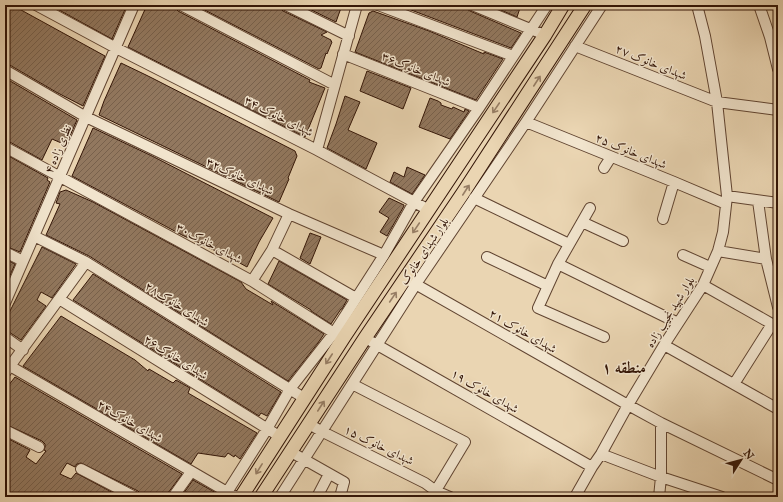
<svg xmlns="http://www.w3.org/2000/svg" width="783" height="502" font-family="'IM FELL Great Primer',Amiri,serif">
	<style>
		.building { fill: url(#building-hatch); stroke: #321406 }
		.lines { fill: none; stroke-linecap: round; stroke-linejoin: round }
		.minor-casing { stroke: #604431; stroke-width: 12 }
		.major-casing { stroke: #321406; stroke-width: 15 }
		.minor { stroke: #f1e4cd; stroke-width: 10 }
		.major { stroke: #ead5b2; stroke-width: 13 }
		.oneway { stroke: #977e65 }
		.labels { text-anchor: middle; stroke-width: 3; stroke-linejoin: round; paint-order: stroke }
		.street-label { font-size: 12px; fill: #321406; stroke: #f1e4cd }
		.district-label { font-size: 16px; font-weight: bold; fill: #321406; stroke: #f1e4cd }
	</style>
	<defs>
		<pattern id="building-hatch" width="6" height="6" patternUnits="userSpaceOnUse"><rect width="6" height="6" fill="#92785f"/><path d="M-1 1l2-2M0 6l6-6M5 7l2-2" fill="none" stroke="#78614c"/></pattern>
	</defs>
	<rect width="100%" height="100%" fill="#ead5b2"/>
	<filter id="stains"><feTurbulence type="fractalNoise" baseFrequency=".005" numOctaves="4"/><feColorMatrix values="0 0 0 0 .2 0 0 0 0 .09 0 0 0 0 .02 0 0 0 .5 -.17"/></filter>
	<radialGradient id="worn" r=".72"><stop offset=".6" stop-color="#630" stop-opacity="0"/><stop offset="1" stop-color="#630" stop-opacity=".3"/></radialGradient>
	<path class="building" d="M5 5H12L105 56 83 106 56 92 8 64H5Z
		M50 5H127L112 39Z
		M147 5H175V8L178 11 310 80 309 82 325 88 305 137 128 47Z
		M195 5H280V8L283 11 327 32 321 35 331 40V41L332 42 327 54 326 53 321 68 319 69Z
		M301 5H342L336 22Z
		M398 5H457L463 8 464 5H466L467 9 470 11 521 33 511 48Z
		M489 5H521L517 17Z
		M373 11 429 31 484 54V52L503 59 476 100 355 52 369 13Z
		M121 63 146 75 152 78 295 151 297 156 288 178 289 179 279 202 99 115 104 101Z
		M367 71 411 88 403 109 360 91Z
		M5 78 77 120 66 145 52 139 42 160 8 141H5Z
		M345 96 360 102 348 130 377 143 366 169 327 148 336 124Z
		M430 98 438 101 441 103V105L452 109 453 107 464 112 465 109 469 111 450 139 419 127Z
		M93 128 152 156 273 218 259 242 247 267 220 252V253L182 235 72 176Z
		M5 154 48 178 47 180 50 182 20 252 5 246Z
		M407 167 425 175 412 194 390 182 394 172 404 177Z
		M66 190 93 202 241 282 246 289 273 305 271 301 324 334 318 343 288 381 89 256 46 235 60 204 56 203 60 192Z
		M389 198 404 205V206L387 236 380 232 389 218 379 212Z
		M310 233 321 237 310 264 300 258Z
		M42 247 76 264 52 298 41 292 37 300 46 306 21 340 9 332 5 331V321Z
		M5 259 15 264 5 287Z
		M279 261 347 300 342 309H341L331 324 311 311V310L268 284Z
		M93 274 281 392 267 416 261 413 259 416 73 300Z
		M61 316 135 360 148 371 149 369 173 383 176 380 190 388 188 393 257 433 240 459 235 455 234 457 228 453 225 457 198 453 191 464 23 366Z
		M15 377 182 474 168 493 167 497H141V494L138 491 81 463 77 464 75 467 67 463 60 474 71 479 76 473 121 497H5V437L30 450 26 457 36 464 46 451 44 450 45 447V444L42 441 5 424V390Z
		M193 480 218 494V497H181Z"/>
	<g class="lines">
		<g class="minor-casing">
			<path id="minor" d="M36 5 116 48 317 150 429 210
				M181 5 335 85
				M286 5 349 36
				M378 5 513 56
				M472 5 545 35
				M759 5 770 37 778 69
				M575 46 717 102 778 110
				M343 54 479 108
				M5 70 86 117 289 214 384 255
				M526 122 674 182 726 204
				M5 147 252 281 334 333 339 335
				M317 150 357 5
				M604 168 611 157
				M727 196 778 203
				M474 198 569 244
				M758 201 766 259 778 307
				M590 208 558 264 538 308 604 337
				M663 219 674 182
				M582 222 623 241
				M34 236 86 262 304 398
				M272 250 356 298
				M718 251 766 259
				M5 252 23 261
				M683 255 710 267
				M487 257 548 286
				M558 264 678 323
				M252 281 272 250 289 214
				M410 281 628 405 661 423 778 480
				M703 285 772 324 778 326
				M59 299 279 436
				M5 303 134 5
				M5 337 23 350
				M372 342 592 467
				M664 345 778 409
				M10 366 227 492 237 497
				M5 373 86 262
				M352 384 465 442 432 497
				M734 384 772 324
				M309 424 321 431 425 483 436 491 450 497
				M5 430 39 447
				M291 452 344 482 340 497
				M601 454 661 477 722 497
				M81 469 135 497
				M173 497 191 472
				M224 497 267 429 290 389 334 333 384 255 414 202 479 108 547 5
				M280 497 416 284 526 122 602 5
				M317 497 329 474
				M575 497 592 467 601 454 628 405 664 345 703 285 718 251 723 232 727 196 717 102 705 36 697 5
				M659 497 661 477V423"/>
		</g>
		<g class="major-casing">
			<path id="major" d="M241 497 344 337 545 35 563 5
				M261 497 365 338 463 193 585 5"/>
		</g>
		<use href="#minor" class="minor"/>
		<use href="#major" class="major"/>
	</g>
	<defs><path id="oneway-shaft" d="M-6 0H5M1.5-3L5.5 0L1.5 3" fill="none" stroke-width="1.6" stroke-linecap="round" stroke-linejoin="round"/></defs>
	<g class="oneway">
		<use href="#oneway-shaft" transform="translate(537 81) rotate(-57)"/>
		<use href="#oneway-shaft" transform="translate(496 108) rotate(124)"/>
		<use href="#oneway-shaft" transform="translate(466 190) rotate(-57)"/>
		<use href="#oneway-shaft" transform="translate(416 228) rotate(124)"/>
		<use href="#oneway-shaft" transform="translate(393 297) rotate(-56)"/>
		<use href="#oneway-shaft" transform="translate(329 359) rotate(123)"/>
		<use href="#oneway-shaft" transform="translate(321 406) rotate(-57)"/>
		<use href="#oneway-shaft" transform="translate(259 469) rotate(122)"/>
	</g>
	<g class="labels">
		<g class="street-label">
			<text transform="translate(651 62) rotate(22)" y="4">شهدای خانوک ۲۷</text>
			<text transform="translate(416 69) rotate(22)" y="4">شهدای خانوک۳۶</text>
			<text transform="translate(279 116) rotate(27)" y="4">۳۴ شهدای خانوک</text>
			<text transform="translate(58 149) rotate(-67)" y="4">نظری زاده ۴</text>
			<text transform="translate(631 151) rotate(22)" y="4">شهدای خانوک ۲۵</text>
			<text transform="translate(240 176) rotate(25)" y="4">شهدای خانوک۳۲</text>
			<text transform="translate(209 243) rotate(28)" y="4">شهدای خانوک۳۰</text>
			<text transform="translate(424 251) rotate(-56)" y="4">بلوار شهدای خانوک</text>
			<text transform="translate(177 304) rotate(32)" y="4">شهدای خانوک۲۸</text>
			<text transform="translate(670 312) rotate(-58)" y="4">بلوار شهید نجیب زاده</text>
			<text transform="translate(523 331) rotate(30)" y="4">شهدای خانوک ۲۱</text>
			<text transform="translate(176 357) rotate(32)" y="4">شهدای خانوک۲۶</text>
			<text transform="translate(485 391) rotate(30)" y="4">شهدای خانوک ۱۹</text>
			<text transform="translate(130 421) rotate(30)" y="4">شهدای خانوک۲۴</text>
			<text transform="translate(379 445) rotate(26)" y="4">شهدای خانوک ۱۵</text>
		</g>
		<g class="district-label">
			<text x="624" y="373">منطقه ۱</text>
		</g>
	</g>
	<rect width="783" height="502" fill="none" stroke="#ead5b2" stroke-width="20"/>
	<rect x="6" y="6" width="771" height="490" fill="none" stroke="#321406" stroke-width="2"/>
	<rect x="10" y="10" width="763" height="482" fill="none" stroke="#321406"/>
	<g transform="translate(741 460) rotate(54)" stroke="#f1e4cd" stroke-width="3" paint-order="stroke">
	<path d="M0-3L7 15L0 10L-7 15Z" fill="#321406"/>
	<text y="-6" font-size="11" font-weight="bold" text-anchor="middle" fill="#321406">N</text>
	</g>
	<rect width="100%" height="100%" filter="url(#stains)"/>
	<rect width="100%" height="100%" fill="url(#worn)"/>
</svg>
